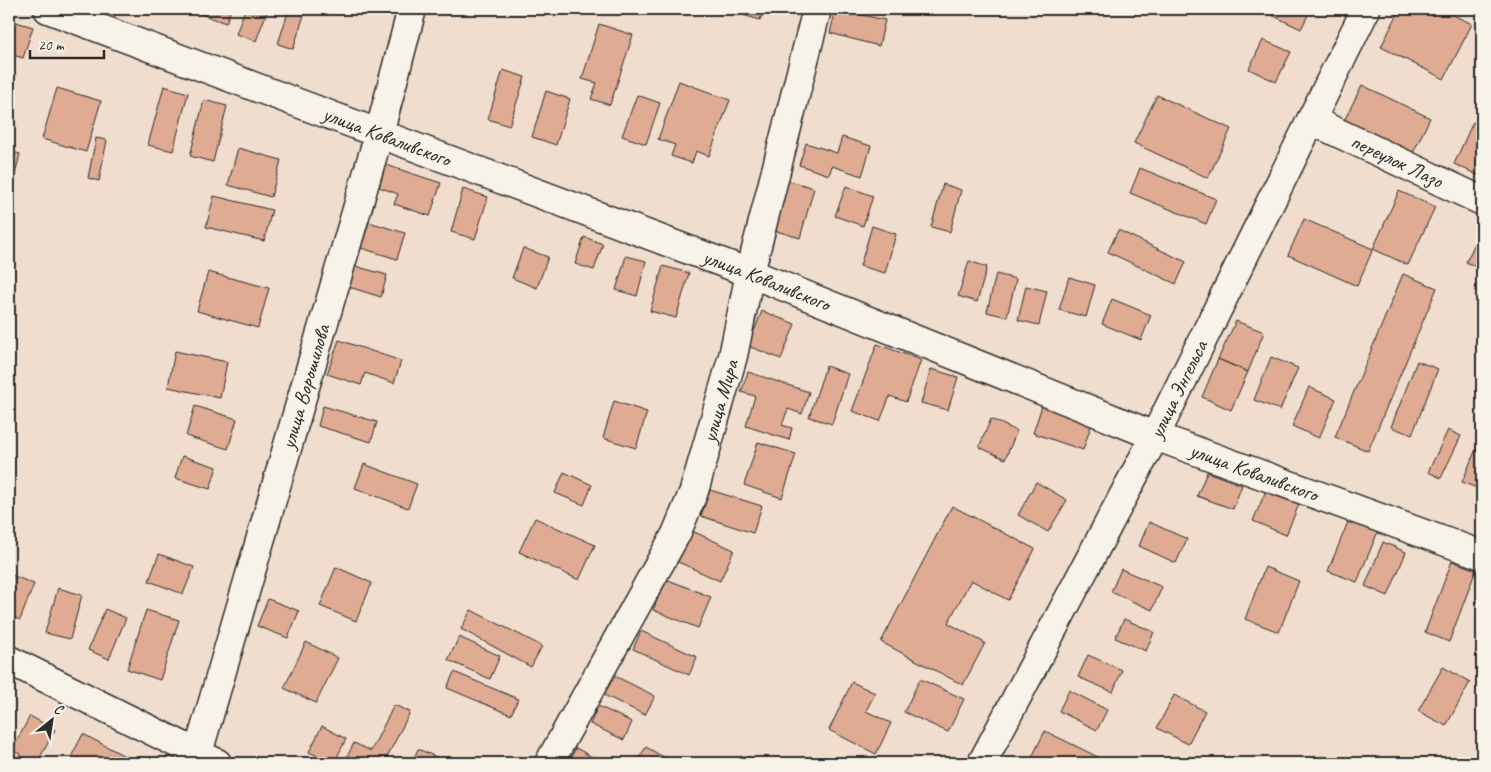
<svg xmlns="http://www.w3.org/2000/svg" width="1491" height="772" font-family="Caveat,sans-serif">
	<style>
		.building { fill: #dfab92; stroke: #2b2b2b }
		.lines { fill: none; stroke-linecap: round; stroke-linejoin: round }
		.minor-casing { stroke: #2b2b2b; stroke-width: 31 }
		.major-casing { stroke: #2b2b2b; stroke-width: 31 }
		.minor { stroke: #f7f3e8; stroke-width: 28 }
		.major { stroke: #f7f3e8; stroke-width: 28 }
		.labels { text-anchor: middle; stroke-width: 4.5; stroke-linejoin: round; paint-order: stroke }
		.street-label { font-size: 21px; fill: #2b2b2b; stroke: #f7f3e8 }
	</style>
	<rect width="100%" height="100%" fill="#f0ddce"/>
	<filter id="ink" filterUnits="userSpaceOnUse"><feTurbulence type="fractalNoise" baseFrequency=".02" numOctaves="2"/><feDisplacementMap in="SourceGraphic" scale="10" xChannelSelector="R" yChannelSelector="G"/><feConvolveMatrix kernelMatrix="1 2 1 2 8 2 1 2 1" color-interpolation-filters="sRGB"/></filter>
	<g filter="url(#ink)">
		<path class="building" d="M202 9H231L226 23 200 14Z
			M245 9H268L256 41 236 34Z
			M289 9H306L293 49 278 44Z
			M327 9H345L343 14Z
			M722 9H764L760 20Z
			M836 9 885 20 879 46 830 33Z
			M1259 9H1311L1301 29Z
			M1400 9H1441L1472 24 1444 79 1381 47Z
			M9 20 33 27 23 58 9 54Z
			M599 24 633 35 610 105 591 99 597 83 582 79Z
			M1263 40 1291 52 1276 82 1249 69Z
			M503 70 525 77 509 126 488 119Z
			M679 81 730 100 709 156 696 151 692 163 671 156 675 145 658 139Z
			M1362 85 1430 118 1411 157 1343 123Z
			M164 86 188 93 173 151 148 145Z
			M57 88 101 101 86 152 42 139Z
			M546 91 570 99 556 145 532 137Z
			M637 95 660 103 646 144 622 136Z
			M1157 95 1231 129 1208 178 1134 143Z
			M9 100 15 102 9 122Z
			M204 100 227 106 213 162 190 156Z
			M1473 122 1482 126V177L1454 164Z
			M842 137 871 146 862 176 832 166 829 175 799 165 806 143 837 153Z
			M96 138 107 140 99 181 88 178Z
			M238 148 281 160 271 197 228 185Z
			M9 151 20 154 12 187 9 186Z
			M386 165 441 183 430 216 394 204 398 194 379 187Z
			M1140 168 1216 199 1206 224 1130 193Z
			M787 180 814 188 800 238 773 230Z
			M943 184 961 190 950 232 931 227Z
			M846 186 873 196 863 226 835 216Z
			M463 189 488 197 475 239 451 232Z
			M1399 191 1435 207 1408 265 1373 249Z
			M214 196 272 210 264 241 206 227Z
			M1304 219 1373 249 1357 286 1288 255Z
			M369 222 405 233 397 259 361 248Z
			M872 226 896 234 885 273 860 266Z
			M1482 229V270L1466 262Z
			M1118 230 1186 262 1176 284 1108 252Z
			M584 237 603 244 594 270 575 264Z
			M523 248 548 257 537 288 512 278Z
			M626 256 646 261 637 296 616 290Z
			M969 261 987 267 977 302 958 296Z
			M355 266 387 275 381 297 349 287Z
			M663 266 689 273 676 318 650 311Z
			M208 272 269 288 258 328 197 311Z
			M996 274 1016 279 1007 317 987 312Z
			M1403 274 1437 288 1368 451 1335 437Z
			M1069 277 1095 285 1086 317 1059 310Z
			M1026 286 1047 291 1039 325 1018 320Z
			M1112 299 1151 315 1141 340 1102 324Z
			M762 311 795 324 781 359 748 346Z
			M1236 321 1264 332 1248 372 1218 359Z
			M339 340 401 361 394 383 365 373 361 385 327 374Z
			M877 344 921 360 906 402 890 396 880 421 852 411Z
			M175 351 227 362 220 398 168 387Z
			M1271 357 1298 368 1280 410 1254 400Z
			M1218 359 1248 372 1231 410 1202 397Z
			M1417 361 1438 369 1412 435 1391 427Z
			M826 366 848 374 832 424 809 417Z
			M931 369 958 377 948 410 921 403Z
			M748 372 809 392 802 414 788 409 782 425 792 428 789 440 746 426 755 396 741 392Z
			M1309 387 1336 399 1319 438 1292 426Z
			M614 401 647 412 636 448 603 438Z
			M195 406 237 419 228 449 186 436Z
			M323 406 377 422 371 442 318 426Z
			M1042 406 1092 423 1083 450 1033 433Z
			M991 419 1017 431 1005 459 979 447Z
			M1448 430 1461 436 1441 478 1428 472Z
			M758 442 796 454 782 498 744 485Z
			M1476 449 1482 452V476L1477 488 1462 482Z
			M182 456 217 467 210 489 175 478Z
			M364 464 417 484 408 508 355 488Z
			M564 472 592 485 584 505 555 493Z
			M1207 472 1242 485 1233 509 1197 496Z
			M1036 482 1067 500 1048 532 1018 515Z
			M1267 488 1300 502 1286 535 1253 521Z
			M710 490 762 506 753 533 701 516Z
			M952 506 1035 549 1008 600 971 580 948 623 985 643 963 685 881 642Z
			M1350 517 1379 529 1357 582 1328 571Z
			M535 518 595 545 579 580 519 552Z
			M1149 522 1187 539 1176 563 1139 546Z
			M690 530 734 550 720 581 676 561Z
			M1383 542 1406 552 1388 596 1365 586Z
			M159 554 194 567 183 594 149 581Z
			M1452 561 1476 570 1449 642 1425 632Z
			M336 567 372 583 356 621 320 606Z
			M1265 567 1299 581 1279 632 1245 619Z
			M1121 569 1162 587 1152 610 1111 592Z
			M9 574 34 584 20 620 9 615Z
			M666 579 711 597 698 628 653 610Z
			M1482 587V604L1476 602Z
			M58 588 82 595 70 639 45 633Z
			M268 599 299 611 288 638 257 626Z
			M105 609 126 618 109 659 88 650Z
			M146 610 179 620 160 680 127 669Z
			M471 610 542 646 531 667 461 629Z
			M1124 619 1154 632 1146 651 1115 638Z
			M641 631 697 657 689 675 633 649Z
			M459 637 500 656 490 679 448 660Z
			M306 642 338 658 316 703 284 688Z
			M1088 655 1122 670 1113 692 1078 677Z
			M1443 667 1470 682 1446 726 1418 711Z
			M454 672 518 699 511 715 447 688Z
			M613 675 655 696 645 715 604 695Z
			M920 679 964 699 948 732 904 712Z
			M852 682 875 693 866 711 891 723 876 754 829 730Z
			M1069 690 1107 710 1097 730 1059 711Z
			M1174 695 1205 711 1188 744 1157 728Z
			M394 705 410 712 384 763H344L354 743 371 751Z
			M598 706 632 722 624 740 590 724Z
			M30 716 55 730 37 763H15L20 754 12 750Z
			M322 726 346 739 334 763 309 752Z
			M1482 726V741L1477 739Z
			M1045 731 1098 757 1095 763H1045L1032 757Z
			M83 734 138 763H83L71 757Z
			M646 747 674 763H636Z
			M576 748 603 763H568Z
			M418 749 450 763H412Z"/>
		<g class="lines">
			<g class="minor-casing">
				<g id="minor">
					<path id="s1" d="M48 9 750 273 1155 436 1482 555"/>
					<path id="s2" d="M1311 120 1482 201"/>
					<path d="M9 660 217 763"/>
					<path id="s3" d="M195 763 379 134 412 9"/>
					<path id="s4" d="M549 763 676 534 694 491 733 356 750 273 817 9"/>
				</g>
			</g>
			<g class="major-casing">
				<g id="major">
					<path id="s5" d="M982 763 1155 436 1366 9"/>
				</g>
			</g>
			<use href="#minor" class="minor"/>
			<use href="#major" class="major"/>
		</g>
	</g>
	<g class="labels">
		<g class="street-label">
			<text dy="7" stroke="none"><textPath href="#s1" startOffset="362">улица Коваливского</textPath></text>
			<text dy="7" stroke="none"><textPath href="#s2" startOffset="95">переулок Лазо</textPath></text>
			<text dy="7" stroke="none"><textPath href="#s1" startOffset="768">улица Коваливского</textPath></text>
			<text dy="7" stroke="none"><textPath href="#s3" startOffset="392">улица Ворошилова</textPath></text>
			<text dy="7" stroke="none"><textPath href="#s5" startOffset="422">улица Энгельса</textPath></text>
			<text dy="7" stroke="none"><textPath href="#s4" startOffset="402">улица Мира</textPath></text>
			<text dy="7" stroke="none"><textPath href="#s1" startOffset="1292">улица Коваливского</textPath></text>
		</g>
	</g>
	<rect width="1491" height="772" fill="none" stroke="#f7f3e8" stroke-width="30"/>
	<rect x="15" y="15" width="1461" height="742" fill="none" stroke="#2b2b2b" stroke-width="2" filter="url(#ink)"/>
	<g transform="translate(52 720) rotate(30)" stroke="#f7f3e8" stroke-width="4" paint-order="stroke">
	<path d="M0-4L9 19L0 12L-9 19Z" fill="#2b2b2b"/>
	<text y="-8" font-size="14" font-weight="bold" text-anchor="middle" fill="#2b2b2b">С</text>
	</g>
	<path d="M30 50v8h74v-8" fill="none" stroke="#2b2b2b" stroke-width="2.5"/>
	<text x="38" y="50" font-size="15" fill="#2b2b2b" stroke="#f7f3e8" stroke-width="4" paint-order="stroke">20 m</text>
</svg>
